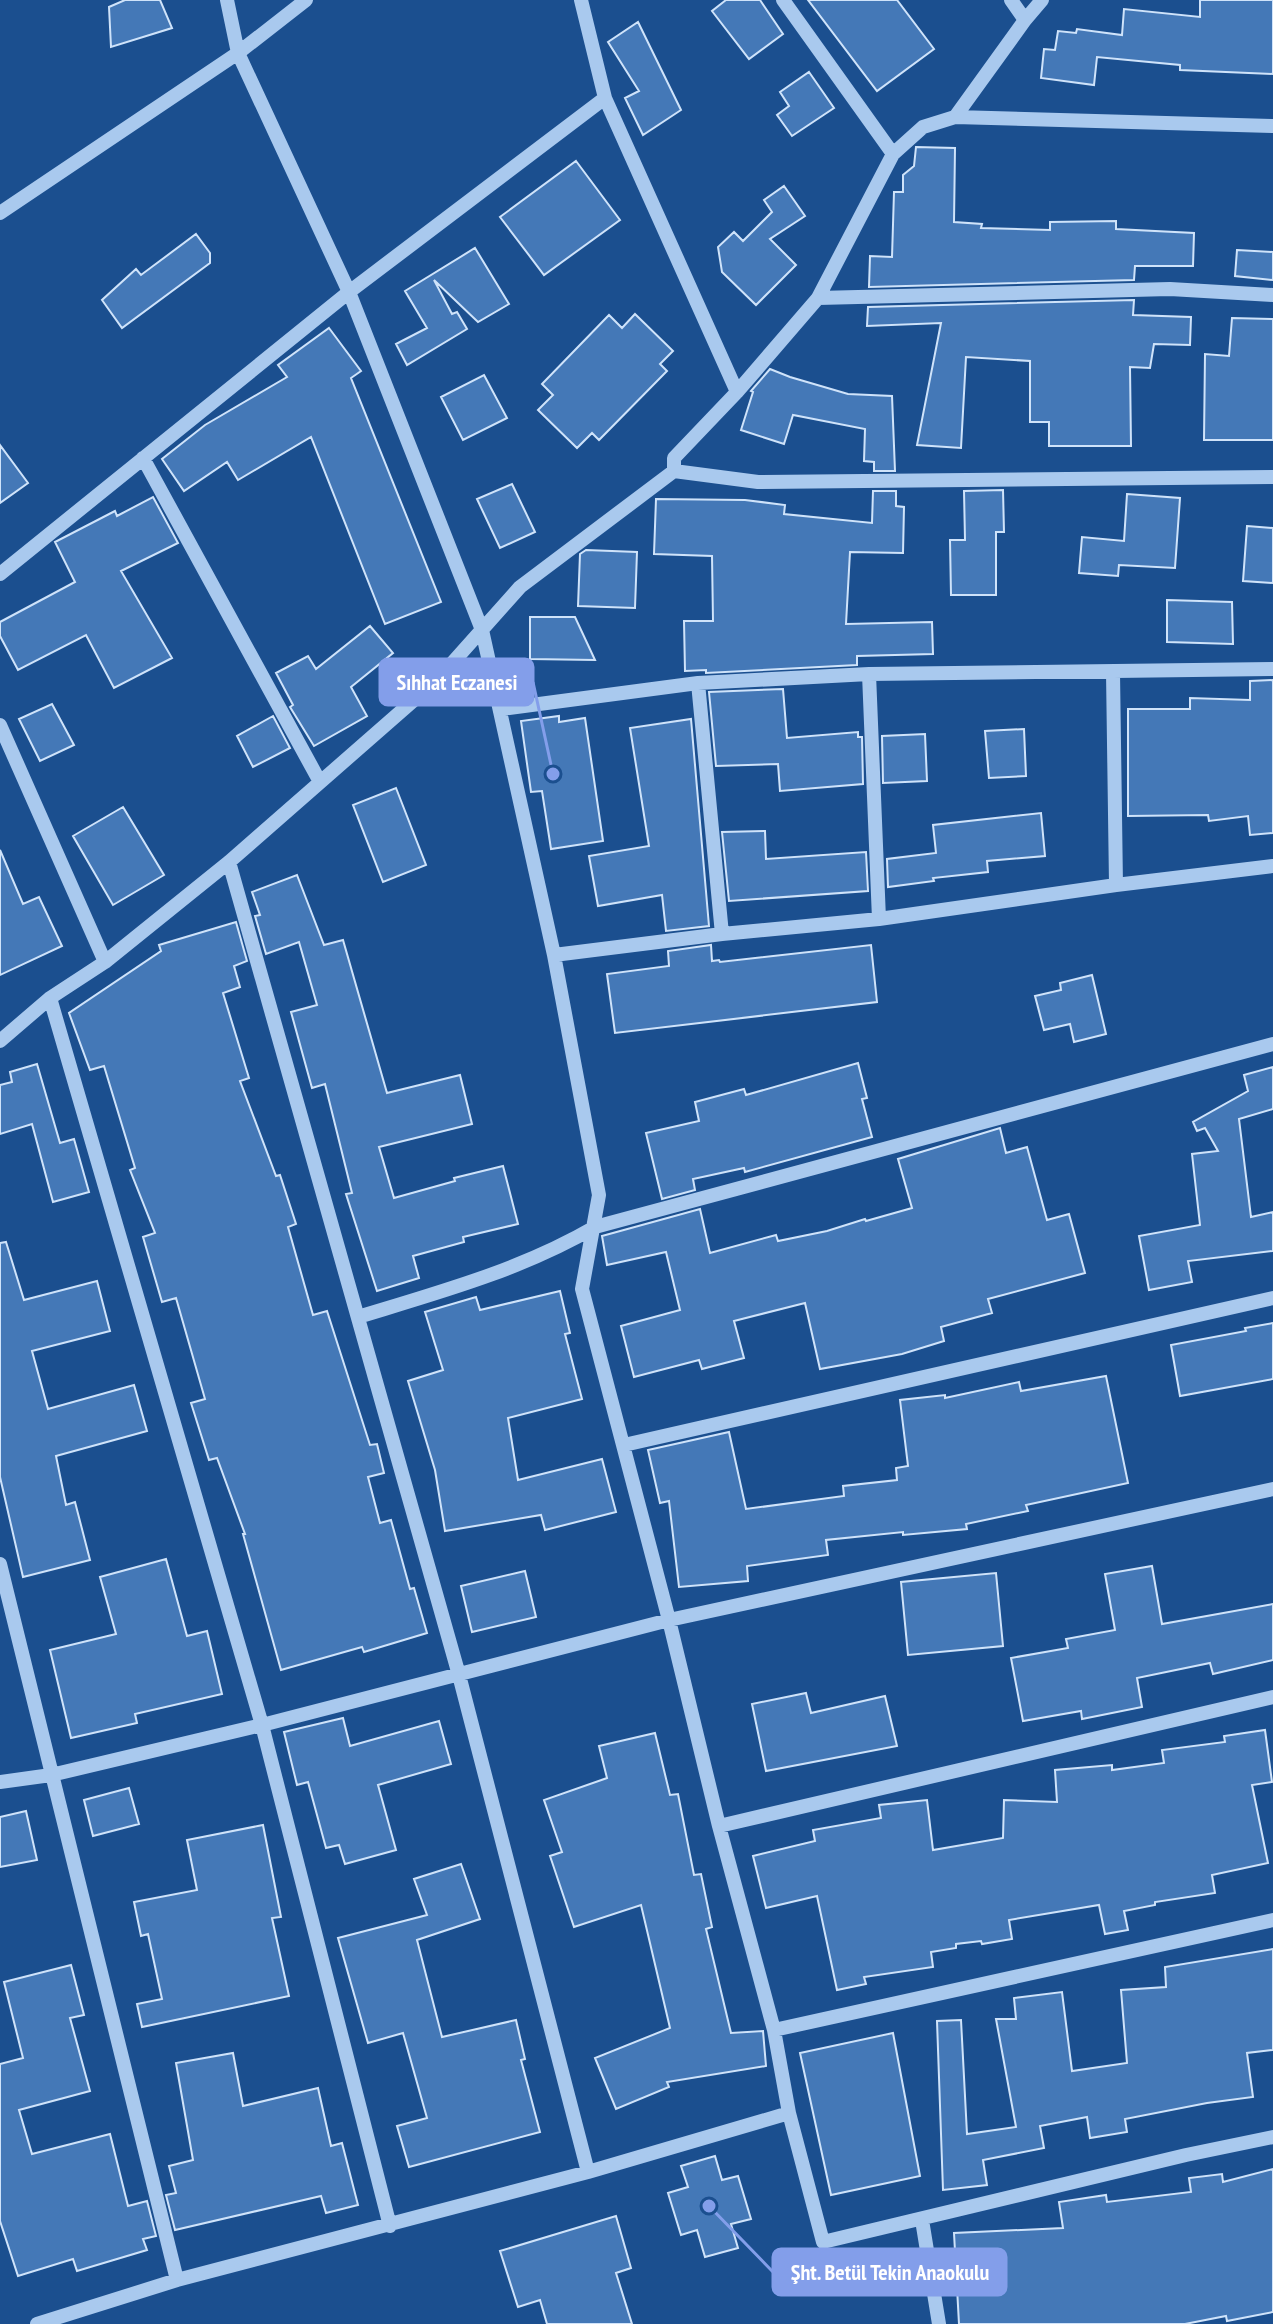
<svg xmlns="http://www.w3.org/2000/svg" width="1273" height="2324" font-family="'PT Sans Narrow',sans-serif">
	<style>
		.building { fill: #4478b7; stroke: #cfe3fa; stroke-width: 2 }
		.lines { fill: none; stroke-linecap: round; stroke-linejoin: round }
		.minor { stroke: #a9c9ee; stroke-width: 14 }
		.leader { fill: none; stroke: #839eea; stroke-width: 3 }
		.callout-dot { fill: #839eea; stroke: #1b4f8f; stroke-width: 3 }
		.callout { fill: #839eea; stroke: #839eea; stroke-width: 3 }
		.callout-label { font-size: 22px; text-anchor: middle; font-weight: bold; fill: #fff }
	</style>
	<rect width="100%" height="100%" fill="#1b4f8f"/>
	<path class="building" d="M125 0H160L172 28 111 47 109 7Z
		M726 0H760L783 34 749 59 712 11Z
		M808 0H897L934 49 877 91Z
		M1200 0H1273V74L1180 70V65L1097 57 1094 85 1041 78 1044 49 1055 50 1058 31 1076 33 1077 29 1122 35 1124 9 1200 17Z
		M638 22 681 110 643 135 625 98 639 91 608 42Z
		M809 72 834 108 792 136 777 115 789 106 780 92Z
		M916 147 955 148 954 222 982 224 981 228 1050 230V222L1116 221V229L1194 233 1193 266H1135L1134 280 869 287 870 256 892 257 894 192H903V175L914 166Z
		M576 161 620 220 544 275 500 217Z
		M784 186 805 216 770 239 796 265 756 305 722 272 718 247 734 232 743 241 772 212 764 200Z
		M196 234 210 253V263L122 328 102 300 136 269 141 275Z
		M475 248 509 304 478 322 434 280 452 314 457 312 467 329 407 365 396 344 427 328 405 291Z
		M1237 250 1273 252V280L1235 276Z
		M1134 300 1133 315 1191 317 1190 345 1154 344 1150 368 1130 367 1131 446H1049V422H1030V361L966 357 961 448 917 445 941 323 867 326 868 307Z
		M635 314 673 351 660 364 667 371 599 440 592 433 577 448 538 410 553 395 542 384 609 315 622 328Z
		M1232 318 1273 319V440H1204L1205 354 1229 356Z
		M329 328 361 371 351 378 441 602 385 624 311 437 238 480 227 462 184 491 162 459 205 425 287 377 278 365Z
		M770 369 790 377 848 394 892 396 895 471H874V462L864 461 865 429 793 415 784 444 741 430 753 392 751 391Z
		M484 375 507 418 463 440 441 397Z
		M0 445 28 483 0 503Z
		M512 484 535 532 500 548 477 499Z
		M1003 490 1004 532H996V595H951L950 540H965L964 491Z
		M873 491H896V506L904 507 903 553 850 552 846 624 932 622 933 654 857 656V665L706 673V670L685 671 684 621H713L712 556 654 554 656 499 745 500 785 505 784 514 872 523Z
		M1127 494 1180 498 1175 568 1119 565 1118 576 1079 573 1082 537 1124 541Z
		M153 497 178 543 121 571 172 658 114 688 86 635 18 670 0 636V622L75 582 55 542 115 511 117 516Z
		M1247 526 1273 528V583L1243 581Z
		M586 550 637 552 635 608 578 606 580 554Z
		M1167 600 1232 602 1233 644 1167 642Z
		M530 617H575L595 660 530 659Z
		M370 626 393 653 351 687 367 716 314 746 290 707 293 705 276 673 308 656 316 669Z
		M1273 680V833L1250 835 1248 816 1209 821 1208 815 1128 816V709H1190V698L1250 700V681Z
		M783 689 787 738 858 732V737H862L863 784 780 791 778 764 716 766 709 692Z
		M52 704 74 745 40 761 19 719Z
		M273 716 290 748 253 767 237 736Z
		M559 716V722L585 718 603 841 551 849 542 791 531 792 521 721Z
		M691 719 709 926 666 931 662 895 598 906 589 856 649 846 630 728Z
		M1024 729 1026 776 989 778 985 731Z
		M925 734 927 781 883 783 882 736Z
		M396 788 426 865 383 882 353 805Z
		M123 807 164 875 113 905 73 836Z
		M1041 813 1045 856 987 861 988 872 933 878 934 881 888 887 887 859 936 853 933 825Z
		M765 831 766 859 866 852 868 891 729 901 722 832Z
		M0 850 23 904 39 897 62 946 0 975Z
		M297 875 324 945 343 940 387 1093 460 1075 472 1124 379 1147 394 1198 455 1181 454 1178 503 1166 518 1224 463 1237 464 1242 413 1256 419 1278 377 1291 346 1194 352 1193 325 1084 312 1088 291 1012 317 1005 299 942 266 954 255 916 260 915 252 892Z
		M236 922 247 961 234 966 240 987 223 993 249 1078 240 1081 276 1176 280 1175 296 1224 288 1227 313 1315 327 1311 370 1445 377 1444 384 1473 368 1477 380 1523 391 1520 410 1589 414 1588 427 1633 364 1652 362 1647 281 1670 243 1534H245L217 1458 209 1460 191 1403 205 1399 176 1298 162 1302 143 1237 155 1233 130 1170 135 1168 104 1066 90 1070 69 1013 161 951 159 945Z
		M711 945 712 961 719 960 720 962 871 945 877 1002 615 1033 607 974 669 966 668 951Z
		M1092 975 1106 1034 1074 1042 1070 1024 1044 1030 1035 996 1061 990 1060 983Z
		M858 1063 867 1098 862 1099 872 1137 745 1172 744 1168 693 1179 695 1190 662 1199 646 1133 699 1121 695 1102 744 1089 746 1095Z
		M37 1064 60 1143 74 1139 89 1192 53 1202 32 1124 0 1134V1085L12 1082 10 1072Z
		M1273 1067V1109L1239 1119 1251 1217 1273 1212V1251L1188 1261 1192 1282 1149 1290 1139 1236 1200 1225 1192 1154 1218 1151 1205 1128 1197 1131 1193 1122 1248 1091 1244 1075Z
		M1000 1128 1006 1153 1027 1147 1047 1220 1069 1214 1085 1273 988 1299 992 1313 941 1327 944 1341 902 1354 820 1369 805 1303 734 1321 744 1358 702 1369 699 1360 634 1377 621 1326 680 1310 666 1252 607 1265 602 1236 700 1209 710 1253 776 1235 778 1241 827 1231 865 1219 866 1221 912 1208 898 1159Z
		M6 1242 24 1300 97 1281 110 1331 32 1351 48 1409 134 1385 147 1431 56 1456 66 1505 75 1502 90 1560 23 1577 0 1477V1243Z
		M560 1291 570 1333 565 1334 582 1399 508 1418 518 1480 602 1459 616 1512 545 1530 541 1515 445 1531 435 1470 408 1381 443 1370 425 1312 476 1297 480 1310Z
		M1273 1323V1379L1180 1396 1171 1345 1246 1331 1245 1328Z
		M1106 1376 1128 1483 1026 1505 1028 1511 966 1524 967 1529 903 1535V1532L826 1540 828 1555 747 1566 748 1581 679 1587 669 1501 660 1503 648 1450 729 1432 746 1509 844 1496 843 1486 897 1480 896 1468 908 1466 900 1400 945 1395V1398L1019 1382 1021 1391Z
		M166 1559 187 1636 207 1631 222 1694 135 1714 137 1723 71 1738 50 1650 116 1634 100 1577Z
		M1152 1566 1162 1624 1273 1604V1660L1213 1674 1210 1663 1137 1678 1142 1707 1082 1719 1081 1711 1023 1721 1011 1658 1068 1648 1066 1639 1115 1630 1105 1574Z
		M525 1571 536 1617 472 1632 461 1586Z
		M996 1573 1003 1646 908 1655 901 1582Z
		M806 1693 811 1713 885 1696 897 1746 766 1771 752 1704Z
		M343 1718 350 1746 439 1721 451 1764 378 1785 396 1850 345 1864 339 1845 326 1848 308 1782 297 1785 284 1732Z
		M1265 1730 1272 1782 1252 1785 1268 1863 1212 1875 1215 1893 1155 1902V1905L1124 1911 1128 1930 1105 1934 1099 1905 1009 1920 1012 1939 982 1944 981 1941 956 1944V1948L931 1952 933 1967 864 1977 866 1984 837 1990 817 1896 766 1908 753 1856 815 1841 813 1830 881 1818 879 1805 927 1800 933 1850 1003 1838 1004 1800 1057 1802 1055 1770 1112 1765V1770L1164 1763 1162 1750 1225 1742 1224 1736Z
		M655 1733 670 1795 678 1794 694 1875 701 1874 712 1927 706 1929 731 2033 763 2031 766 2066 667 2082 669 2087 616 2109 595 2058 670 2028 641 1905 574 1927 550 1856 562 1852 544 1800 607 1778 599 1746Z
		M129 1788 139 1824 93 1836 84 1800Z
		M26 1811 37 1860 0 1867V1817Z
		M263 1825 281 1917 272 1918 289 1996 142 2027 137 2004 162 1999 148 1934 141 1936 134 1902 197 1890 187 1840Z
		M461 1864 480 1919 417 1940 442 2037 516 2020 525 2059 521 2060 540 2132 409 2167 397 2126 427 2118 403 2033 368 2043 338 1938 427 1915 414 1879Z
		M1273 1949V2050L1247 2053 1253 2097 1207 2103 1125 2119 1127 2132 1090 2138 1087 2117 1040 2126 1044 2148 983 2160 987 2185 943 2190 937 2021 961 2020 967 2134 1016 2127 996 2019H1016L1014 1998 1062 1992 1072 2071 1127 2063 1121 1990 1166 1987 1165 1967Z
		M71 1965 84 2015 70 2018 90 2091 19 2110 32 2154 110 2134 128 2206 147 2201 156 2236 143 2239 147 2250 77 2271 73 2259 18 2276 0 2221V2064L23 2058 4 1982Z
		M893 2033 920 2176 831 2195 800 2053Z
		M233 2053 243 2106 318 2088 331 2146 342 2143 358 2205 326 2213 321 2196 175 2230 166 2195 176 2193 169 2166 193 2160 176 2063Z
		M715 2156 722 2180 738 2176 751 2219 731 2224 738 2248 705 2257 697 2230 681 2235 668 2193 688 2187 681 2166Z
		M1273 2169V2312L1227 2321 1226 2316 1185 2324H959L954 2233 1063 2228 1059 2202 1106 2195 1107 2202 1191 2192 1189 2178 1222 2174 1223 2182Z
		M616 2216 631 2268 616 2273 632 2324H547L540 2300 518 2307 500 2251Z"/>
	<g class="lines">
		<path class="minor" d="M227 0 238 53 349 292 482 630 554 955 599 1195 582 1289 669 1620 719 1826 774 2030 789 2113 823 2242 1186 2155 1273 2137
			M581 0 605 98 737 392
			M783 0 893 154
			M1011 0 1025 20
			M955 117 1273 126
			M0 213 238 53 306 0
			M818 298 1170 289 1273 295
			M143 458 320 782
			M674 471 758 482 1273 477
			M0 574 349 292 605 98
			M1113 672 1116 885
			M869 674 879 919
			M698 683 722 934
			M501 709 698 683 869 674 1273 669
			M0 725 105 962
			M229 862 459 1675 588 2172
			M554 955 722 934 879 919 1116 885 1273 866
			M50 998 262 1725 390 2226
			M0 1041 50 998 105 962 229 862 438 679 520 587 674 471V458L737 392 818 298 893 154 923 127 955 117 1025 20 1042 0
			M358 1317C440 1292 521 1270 595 1227L1273 1044
			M624 1445 1273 1298
			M0 1564 177 2280
			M0 1782 51 1775 262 1725 669 1620 1273 1489
			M719 1826 1273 1697
			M774 2030 1273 1920
			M922 2220 939 2324
			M37 2324 177 2280 588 2172 789 2113"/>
	</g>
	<path class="leader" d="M553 774L533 682M709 2206L773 2272"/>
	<g class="callout-dot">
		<circle cx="553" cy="774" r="8"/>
		<circle cx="709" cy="2206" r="8"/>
	</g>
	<g class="callout">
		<rect x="380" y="659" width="153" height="46" rx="8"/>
		<rect x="773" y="2249" width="233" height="46" rx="8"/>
	</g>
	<g class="callout-label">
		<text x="457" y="690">Sıhhat Eczanesi</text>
		<text x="890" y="2280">Şht. Betül Tekin Anaokulu</text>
	</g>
</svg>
